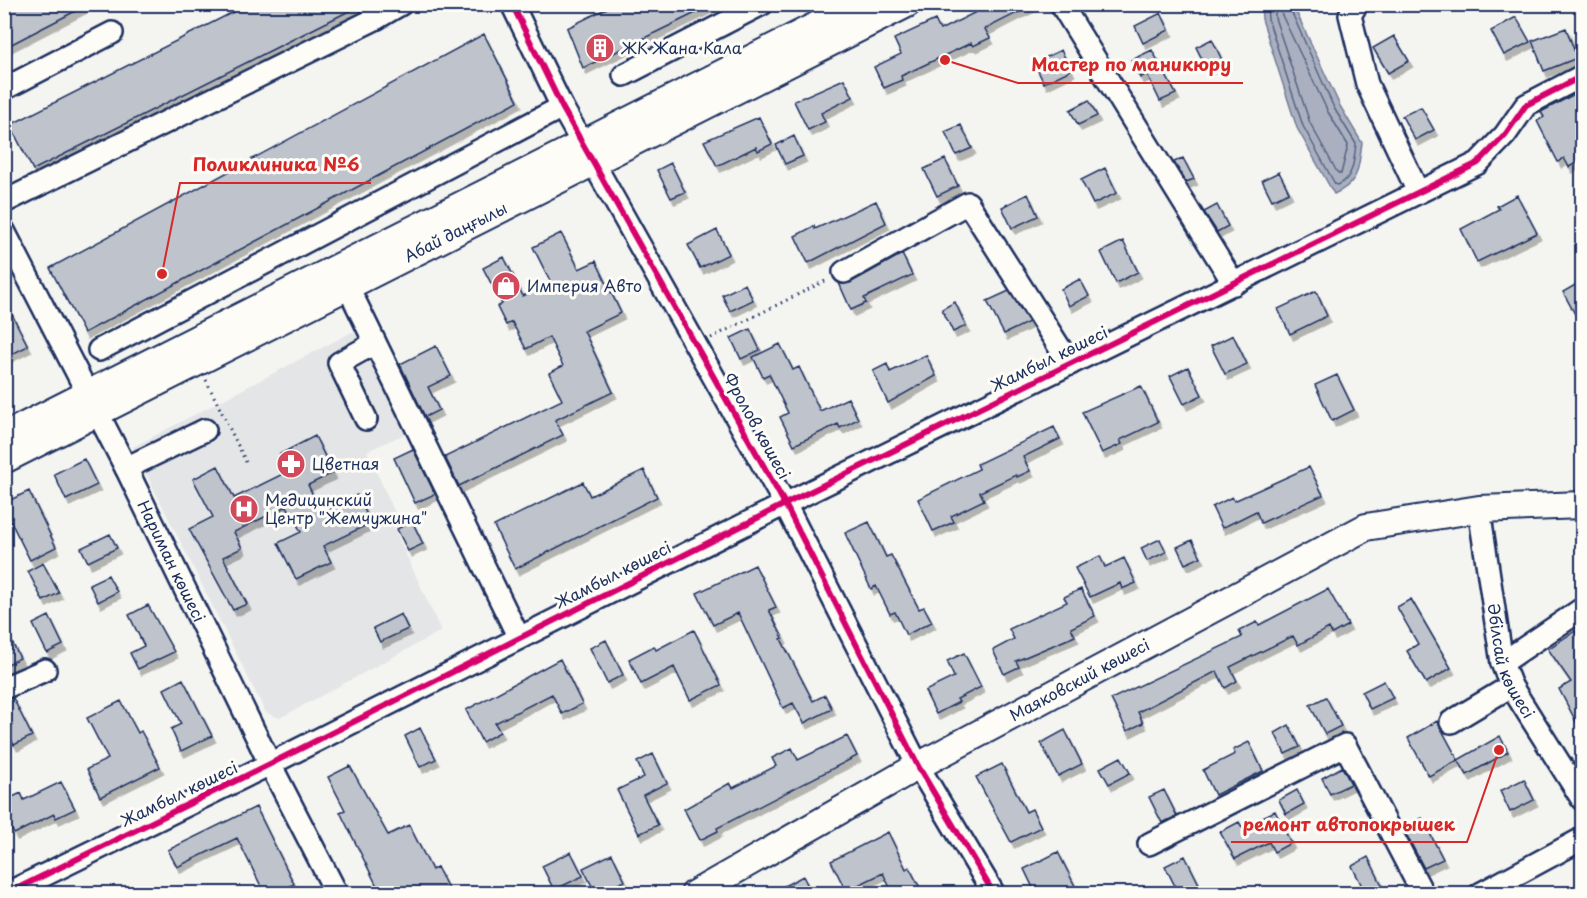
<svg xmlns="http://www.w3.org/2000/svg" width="1587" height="898" font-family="'Playpen Sans',sans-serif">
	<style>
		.built { fill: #e4e5e6 }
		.water { fill: #aab0bf; stroke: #717c98; stroke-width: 1.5 }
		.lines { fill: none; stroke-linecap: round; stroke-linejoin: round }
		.shore { stroke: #546385; stroke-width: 1.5 }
		.building { fill: #bfc3cc; stroke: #1b2f5e; stroke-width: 1.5; filter: url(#shadow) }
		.minor-casing { stroke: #1b2f5e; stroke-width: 26 }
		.major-casing { stroke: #1b2f5e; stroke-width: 30 }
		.path { stroke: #1b2f5e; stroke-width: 3; stroke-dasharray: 1.5 4.5; stroke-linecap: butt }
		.minor { stroke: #fdfcf7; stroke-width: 21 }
		.major { stroke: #fdfcf7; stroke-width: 26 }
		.cycleway-casing { stroke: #fdfcf7; stroke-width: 10 }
		.cycleway { stroke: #d6006c; stroke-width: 6 }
		.labels { text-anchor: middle; stroke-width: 6; stroke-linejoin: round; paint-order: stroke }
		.poi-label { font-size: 16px; fill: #1b2f5e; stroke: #fdfcf7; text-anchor: start }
		.street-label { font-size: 16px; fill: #1b2f5e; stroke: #fdfcf7 }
		.leader { fill: none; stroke: #d62828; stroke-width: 2 }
		.callout-dot { fill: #d62828; stroke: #fdfcf7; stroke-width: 2 }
		.callout-label { font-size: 18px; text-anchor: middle; font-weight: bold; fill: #d62828; stroke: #fdfcf7; stroke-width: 6; stroke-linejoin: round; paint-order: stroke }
	</style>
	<defs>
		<filter id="shadow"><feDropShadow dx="3.5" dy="6" stdDeviation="0" flood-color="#0004"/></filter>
	</defs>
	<rect width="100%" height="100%" fill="#f4f4f1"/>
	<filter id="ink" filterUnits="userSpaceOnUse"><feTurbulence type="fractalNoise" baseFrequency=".0167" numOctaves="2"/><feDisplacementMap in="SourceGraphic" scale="12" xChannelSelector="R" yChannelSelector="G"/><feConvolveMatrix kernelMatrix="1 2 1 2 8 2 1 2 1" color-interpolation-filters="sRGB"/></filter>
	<g filter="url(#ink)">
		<path class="built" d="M352 332 361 335 405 434 367 451 400 524 394 528 441 631 280 718 266 713 133 447Z"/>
		<path class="water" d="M1261 5H1293L1340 106 1362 143C1358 169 1360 182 1334 194L1297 128 1262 19Z"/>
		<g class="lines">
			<path class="shore" d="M1267 4 1268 19 1303 126 1335 184 1338 185C1354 178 1354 159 1356 144L1334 108 1288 4
				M1279 9 1328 112 1348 145 1341 174 1337 172 1310 123 1275 18V11Z"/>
		</g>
		<path class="building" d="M4 4H89L4 48Z
			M249 4 359 6 33 170 10 125Z
			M615 4H714L583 68 567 28Z
			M992 4H1035L985 29 990 38 973 46 971 43 901 76 902 80 884 88 874 67 901 54 894 39 935 20 940 30Z
			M1161 13 1169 30 1143 43 1135 26Z
			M1516 17 1530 42 1504 55 1491 31Z
			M1566 28 1577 58 1544 71 1532 41Z
			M484 34 518 101 84 333 50 268Z
			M1394 36 1409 61 1388 73 1373 48Z
			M1212 39 1223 62 1207 69 1196 47Z
			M1061 50 1071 70 1044 83 1034 63Z
			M1152 50 1176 94 1160 101 1147 74 1140 78 1131 60Z
			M844 79 853 97 821 113 825 122 808 130 794 101Z
			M1582 90V160L1569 167 1564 158 1558 162 1537 121 1544 117 1541 112Z
			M1089 100 1097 116 1078 125 1070 110Z
			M1421 107 1434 130 1415 140 1402 116Z
			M759 117 772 144 758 151 756 147 717 166 704 141Z
			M961 125 972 148 956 155 945 132Z
			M794 136 803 156 785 164 776 145Z
			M1183 158 1194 179 1186 182 1174 162Z
			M945 159 958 186 937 196 924 169Z
			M671 163 685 192 671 198 657 170Z
			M1105 168 1117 193 1093 204 1081 180Z
			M1279 172 1289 192 1272 200 1262 180Z
			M1028 194 1038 216 1012 228 1002 207Z
			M1517 195 1537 233 1477 262 1461 229 1499 209 1497 206Z
			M876 201 886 223 808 263 795 236 814 226 815 229Z
			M1217 205 1228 226 1217 232 1204 212Z
			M717 230 729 254 700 268 688 245Z
			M561 233 579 269 596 261 621 313 584 331 613 392 555 420 563 435 459 486 445 457 562 400 549 373 563 366 549 337 526 349 512 322 506 325 497 307 502 304 483 268 504 257 523 296 551 283 533 247Z
			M1123 241 1138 272 1116 283 1101 252Z
			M902 254 912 275 864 298 866 303 851 310 839 283H850Z
			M1080 279 1089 296 1069 306 1061 289Z
			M1582 281V327L1563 292Z
			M745 284 753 300 730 311 722 295Z
			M1009 291 1029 322 1004 334 987 301Z
			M1316 291 1327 316 1290 334 1278 309Z
			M4 299 28 346 4 358Z
			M955 302 966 326 953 332 942 309Z
			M750 329 760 350 741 359 731 338Z
			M1233 335 1247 364 1225 374 1211 346Z
			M780 344 793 370 799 367 820 411 848 398 858 419 840 428 838 424 794 445 780 417 788 413 769 374 763 377 753 357Z
			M436 346 451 376 428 387 439 410 425 417 400 364Z
			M926 355 936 376 888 403 873 371 887 364 890 372Z
			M1188 367 1202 395 1184 404 1170 376Z
			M1337 375 1354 410 1332 421 1315 385Z
			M1141 386 1158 422 1120 440 1122 444 1102 453 1082 412Z
			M1054 427 1060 439 1023 457 1030 471 1017 477 1016 475 980 492 984 500 951 516 954 522 933 531 918 499 979 469 977 464Z
			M315 436 333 473 308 485 322 512 357 495 371 523 323 546 331 562 296 579 278 543 301 532 287 506 234 532 242 548 223 557 247 604 233 610 189 529 213 517 193 479 218 466 234 498 289 471 280 454Z
			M413 449 435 494 415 503 394 458Z
			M84 459 97 485 66 500 54 474Z
			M1309 467 1323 495 1261 523 1256 511 1222 528 1212 507 1232 497 1234 501Z
			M644 470 657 497 515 569 494 526 583 482 590 496Z
			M29 491 56 547 30 560 4 508V503Z
			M412 521 423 544 408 551 397 529Z
			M869 522 886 557 891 555 919 609 924 607 932 622 906 635 895 612 890 614 876 586 871 589 845 533Z
			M110 534 117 548 88 562 81 548Z
			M1160 539 1166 552 1147 561 1141 548Z
			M1192 540 1201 557 1185 564 1177 547Z
			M1100 556 1105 567 1124 558 1136 583 1122 589 1120 583 1090 597 1075 568Z
			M43 563 59 593 43 601 28 571Z
			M755 565 776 607 769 610 783 638 781 639 813 701 825 695 832 709 804 723 793 703 783 708 738 613 713 625 697 593Z
			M108 575 117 592 98 602 89 584Z
			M1081 589 1095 616 1071 628 1075 636 1016 661 1019 667 1004 674 993 650 1014 639 1009 629 1067 602 1064 597Z
			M1328 589 1348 625 1332 634 1329 628 1298 645 1293 636 1230 667 1237 681 1225 688 1217 671 1138 712 1143 723 1127 731 1111 699 1242 637 1239 631 1257 622 1259 625Z
			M1411 599 1451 668 1426 683 1407 651 1418 644 1397 607Z
			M148 605 174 652 138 669 130 653 144 646 129 615Z
			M401 614 408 629 380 642 373 628Z
			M49 616 63 645 47 653 33 624Z
			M4 627 20 658 4 666Z
			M694 630 721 685 690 700 674 667 641 684 629 659 654 646 656 650Z
			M1575 631 1582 642V733L1559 689 1571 682 1548 649Z
			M606 640 623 675 607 683 590 648Z
			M964 653 981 687 957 699 959 702 936 714 925 691 954 677 947 661Z
			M560 659 582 704 562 714 552 694 495 723 500 732 482 742 466 710Z
			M183 679 212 736 181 751 171 729 181 724 164 689Z
			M1384 681 1393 698 1370 709 1362 692Z
			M1326 697 1341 726 1325 734 1310 705Z
			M13 698 32 736 14 745 4 726V700Z
			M121 701 138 733 141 731 160 767 100 797 87 769 108 759 87 718Z
			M1437 721 1458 760 1429 776 1408 738Z
			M1289 725 1300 747 1285 754 1275 733Z
			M420 728 436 759 420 767 405 736Z
			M1065 730 1082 764 1058 776 1041 743Z
			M847 736 857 756 717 828 718 831 700 840 684 809 730 783 733 788 776 766 772 758 792 748 798 760Z
			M1500 736 1508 752 1467 775 1458 760Z
			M1249 742 1263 771 1215 795 1203 770 1235 754 1233 750Z
			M653 754 667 783 643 795 658 825 639 834 617 790 644 777 637 762Z
			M1121 757 1130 773 1109 784 1100 768Z
			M1002 764 1026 812 1032 809 1041 827 1011 842 976 777Z
			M350 766 388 835 409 825 432 870 437 867 451 894H381L340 812 345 810 328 777Z
			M1342 767 1351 784 1330 794 1322 778Z
			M1524 779 1534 800 1510 812 1500 791Z
			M61 782 75 809 56 818 54 814 14 834 4 815V801L21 793 24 800Z
			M1164 790 1177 816 1162 823 1149 797Z
			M1297 790 1304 804 1286 814 1279 800Z
			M256 807 294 884 274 894H265L237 838 177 867 168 850Z
			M1275 811 1291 843 1274 852 1269 842 1235 859 1220 832 1239 822 1242 827Z
			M1422 818 1443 859 1424 868 1403 828Z
			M888 832 906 869 909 867 920 888 909 894H893L883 873 846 891 831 861Z
			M571 852 583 876 554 890 542 866Z
			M1058 852 1079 894H1036L1024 869Z
			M612 854 625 881 596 894 583 868Z
			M1185 856 1201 888 1190 894H1179L1165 866Z
			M1368 857 1383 887 1366 894 1352 866Z
			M803 876 812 894H769Z"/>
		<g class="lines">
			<g class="minor-casing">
				<g id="minor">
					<path d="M512 4 562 107 785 504 918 766 994 894"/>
					<path d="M1061 4 1234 284"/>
					<path d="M1357 4 1350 15 1367 84 1418 192"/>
					<path d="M377 18 401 4"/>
					<path d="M624 75 762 4"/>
					<path d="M4 89 112 33"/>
					<path d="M4 202 377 18 371 4"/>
					<path id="s1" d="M4 231 126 468 270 764 337 894"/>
					<path d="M844 272 968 203 1070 364"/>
					<path d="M348 287 519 638"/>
					<path d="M99 350 562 107"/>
					<path d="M366 419 339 363 375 343"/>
					<path d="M126 468 205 430"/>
					<path id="s2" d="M1479 509 1502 663 1511 686 1582 799"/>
					<path d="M1502 663 1582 609"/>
					<path d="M4 688 45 670"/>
					<path d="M1451 722 1511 686"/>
					<path d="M1149 844 1345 745 1423 894"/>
					<path d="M6 894 270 764 785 504 1478 163 1505 135 1526 105 1582 76"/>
					<path d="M1480 894 1582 839"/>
				</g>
			</g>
			<g class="major-casing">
				<g id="major">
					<path d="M4 436 859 4"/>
					<path id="s3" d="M4 460 907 4"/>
					<path id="s4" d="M694 894 918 766 1366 527 1479 509 1582 505"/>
				</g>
			</g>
			<path class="path" d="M711 338 829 279
				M206 380 246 462"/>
			<use href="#minor" class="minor"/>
			<use href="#major" class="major"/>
			<g class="cycleway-casing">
				<path id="cycleway" d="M512 4 562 107 785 504 918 766 994 894
					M6 894 270 764 785 504 1478 163 1505 135 1526 105 1582 76"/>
			</g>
			<use href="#cycleway" class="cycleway"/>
		</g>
	</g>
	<defs>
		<g id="building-disc" transform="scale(1.5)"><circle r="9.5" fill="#d1495b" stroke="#fdfcf7"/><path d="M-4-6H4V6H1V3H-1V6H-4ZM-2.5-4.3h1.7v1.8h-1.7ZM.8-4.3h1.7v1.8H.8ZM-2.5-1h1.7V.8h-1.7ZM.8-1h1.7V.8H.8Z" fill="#fff"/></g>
		<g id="shop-disc" transform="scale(1.5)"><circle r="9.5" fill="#d1495b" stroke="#fdfcf7"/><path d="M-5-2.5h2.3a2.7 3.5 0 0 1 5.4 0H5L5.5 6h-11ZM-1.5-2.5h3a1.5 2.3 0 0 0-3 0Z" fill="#fff"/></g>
		<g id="pharmacy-disc" transform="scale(1.5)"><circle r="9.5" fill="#d1495b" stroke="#fdfcf7"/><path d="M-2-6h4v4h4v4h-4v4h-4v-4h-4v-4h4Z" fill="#fff"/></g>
		<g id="hospital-disc" transform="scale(1.5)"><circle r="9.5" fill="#d1495b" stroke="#fdfcf7"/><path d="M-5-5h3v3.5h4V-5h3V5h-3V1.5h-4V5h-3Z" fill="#fff"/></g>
	</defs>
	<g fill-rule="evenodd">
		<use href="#building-disc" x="600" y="48"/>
		<use href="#shop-disc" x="506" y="286"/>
		<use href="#pharmacy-disc" x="291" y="464"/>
		<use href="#hospital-disc" x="244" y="509"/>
	</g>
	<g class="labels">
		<g class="poi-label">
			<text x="621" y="54">ЖК Жана Кала</text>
			<text x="527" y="292">Империя Авто</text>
			<text x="312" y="470">Цветная</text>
			<text x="265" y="506">Медицинский<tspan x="265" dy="18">Центр "Жемчужина"</tspan></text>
		</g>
		<g class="street-label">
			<text dy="6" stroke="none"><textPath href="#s3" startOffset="506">Абай даңғылы</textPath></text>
			<text transform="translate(1049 359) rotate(-26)" y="6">Жамбыл көшесі</text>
			<text transform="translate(757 426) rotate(61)" y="6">Фролов көшесі</text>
			<text dy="6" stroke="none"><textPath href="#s1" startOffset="370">Нариман көшесі</textPath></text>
			<text transform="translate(613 575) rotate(-27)" y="6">Жамбыл көшесі</text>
			<text dy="6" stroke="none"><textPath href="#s2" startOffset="156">Әбілсай көшесі</textPath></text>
			<text dy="6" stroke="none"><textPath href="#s4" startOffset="441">Маяковский көшесі</textPath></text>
			<text transform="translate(179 794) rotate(-26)" y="6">Жамбыл көшесі</text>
		</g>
	</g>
	<path class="leader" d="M945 60L1018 83H1243M162 274L180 183H371M1499 750L1467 842H1231"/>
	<g class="callout-dot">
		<circle cx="945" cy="60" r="6"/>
		<circle cx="162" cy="274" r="6"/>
		<circle cx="1499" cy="750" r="6"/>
	</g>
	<g class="callout-label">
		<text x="1131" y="71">Мастер по маникюру</text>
		<text x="276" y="171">Поликлиника №6</text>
		<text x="1349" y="831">ремонт автопокрышек</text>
	</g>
	<rect width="1587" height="898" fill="none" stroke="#fdfcf7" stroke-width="24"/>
	<rect x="12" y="12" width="1563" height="874" fill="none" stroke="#1b2f5e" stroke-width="2" filter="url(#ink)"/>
</svg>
